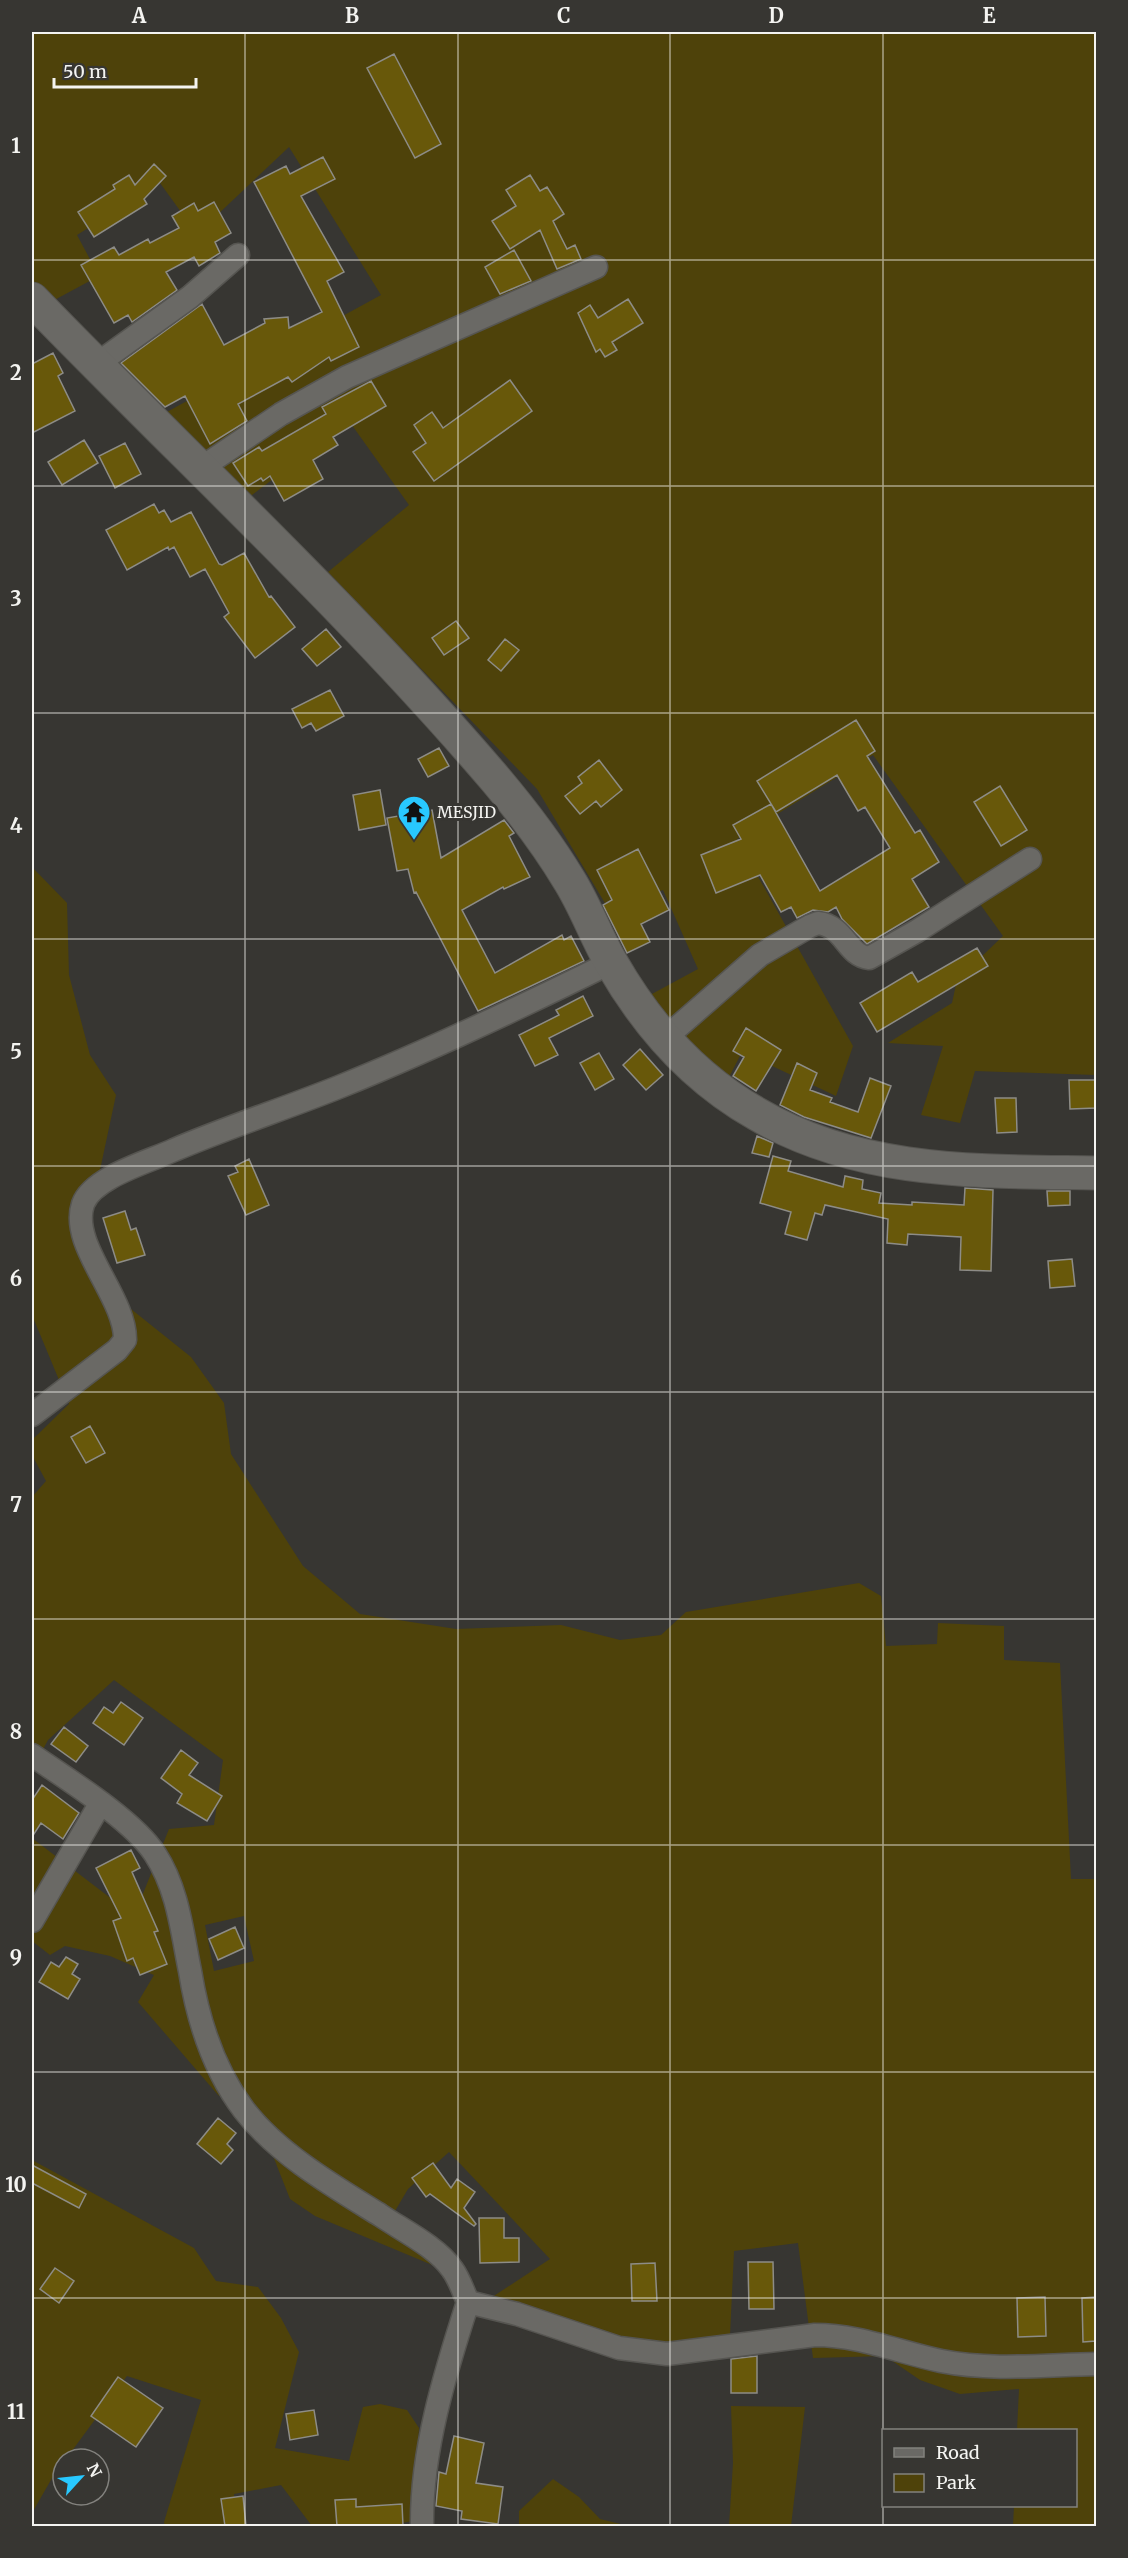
<svg xmlns="http://www.w3.org/2000/svg" width="1128" height="2558" font-family="Merriweather,serif">
	<style>
		.green { fill: #4e420a; fill-rule: evenodd }
		.building { fill: #68580a; stroke: #8d8c87; stroke-width: 1.5 }
		.lines { fill: none; stroke-linecap: round; stroke-linejoin: round }
		.street-casing { stroke: #565551; stroke-width: 25 }
		.secondary-casing { stroke: #565551; stroke-width: 35 }
		.street { stroke: #6a6965; stroke-width: 22 }
		.secondary { stroke: #6a6965; stroke-width: 33 }
		.grid { fill: none; stroke: #f4f4f1; stroke-width: 1.5; stroke-opacity: 0.55 }
		.labels { text-anchor: middle; stroke-width: 6; stroke-linejoin: round; paint-order: stroke }
		.poi-label { font-size: 16px; fill: #f4f4f1; stroke: #373632; text-anchor: start }
		.neatline { fill: none; stroke: #f4f4f1; stroke-width: 2 }
		.grid-label { font-size: 20px; text-anchor: middle; font-weight: bold; fill: #f4f4f1 }
	</style>
	<rect width="100%" height="100%" fill="#373632"/>
	<path class="green" d="M32 32 879 34 881 32H1096V1075L975 1071 960 1123 921 1115 943 1046 888 1043 952 1003 957 980 1003 936 873 755 737 839 853 1046 836 1096 742 1052 727 1081 681 1042 650 995 698 969 663 890 609 910 537 789 328 572 409 505 349 421 248 498 165 413 381 295 289 147 197 234 160 183 77 235 99 276 47 304 32 289Z
		M32 867 67 903 69 975 90 1055 116 1095 100 1170 81 1213 101 1285 191 1357 224 1403 231 1454 303 1566 360 1614 456 1629 561 1625 620 1640 661 1635 686 1612 859 1583 881 1596 886 1646 937 1644 938 1623 1004 1626V1660L1060 1663 1071 1879H1096V2526H1013L1014 2506H1076V2430H1017L1019 2389 960 2394 920 2380 885 2356 813 2358 798 2243 734 2251 729 2356 637 2350 474 2309 550 2259 449 2152 408 2189 395 2211 435 2238 449 2272 315 2216 290 2199 260 2123 218 2095 138 2002 154 1975 110 1956 65 1946 50 1955 32 1941V1838L134 1916 169 1829 214 1825 223 1760 114 1680 48 1740 32 1770V1497L46 1481 32 1455V1440L69 1404 32 1315ZM244 1916 254 1961 214 1971 205 1925Z
		M32 2160 194 2248 216 2281 258 2287 281 2318 299 2352 275 2448 349 2461 363 2407 380 2404 407 2410 419 2428 413 2521 384 2526H312L281 2485 234 2494 237 2526H165L164 2522 201 2400 127 2376 66 2459H63L32 2513Z
		M731 2406 805 2407 791 2526H729L733 2463Z
		M553 2479 579 2497 600 2519 629 2526H519V2511Z"/>
	<path class="building" d="M394 54 441 144 415 158 367 68Z
		M323 157 335 179 301 196 344 272 327 281 359 347 331 361 329 357 292 382 288 377 238 404 247 421 210 444 185 396 165 407 121 363 202 304 224 345 265 323 264 319 288 317 289 328 322 312 254 182 286 166 290 174Z
		M154 164 166 176 144 199 147 204 94 237 78 212 115 189 113 185 129 175 135 185Z
		M530 175 540 191 547 187 564 214 553 221 567 249 575 245 581 259 557 269 540 230 510 249 492 221 516 206 506 190Z
		M214 202 231 233 215 242 220 253 199 266 194 257 166 272 177 290 132 322 128 315 114 323 81 265 114 247 119 255 148 239 150 243 179 228 172 216 194 203 198 211Z
		M514 250 531 281 500 294 485 267Z
		M628 299 643 323 612 342 617 350 605 357 600 349 596 352 578 313 590 305 598 318Z
		M53 353 63 373 58 376 75 411 32 433V364Z
		M510 380 532 411 434 481 413 452 426 443 414 425 432 412 443 428Z
		M371 381 386 406 333 437 338 445 313 460 323 479 284 501 270 476 263 481 261 478 248 486 233 463 259 447 262 451 326 414 322 407Z
		M84 440 98 463 62 485 48 462Z
		M125 443 141 474 115 488 99 456Z
		M154 504 159 513 164 510 171 522 191 512 219 564 222 565 244 553 269 597 271 596 295 627 255 658 224 617 229 613 205 569 190 577 174 547 169 550 168 547 127 570 106 530Z
		M456 621 469 638 444 655 432 638Z
		M326 629 341 647 317 666 302 649Z
		M505 639 519 650 501 671 488 660Z
		M330 690 344 716 316 731 311 723 302 728 292 709Z
		M856 720 875 751 867 756 915 833 920 830 939 862 912 879 929 907 867 944 842 919 836 907 828 912 813 910 797 918 791 907 781 912 760 875 716 893 701 855 741 839 733 825 771 804 820 891 890 848 865 807 858 811 837 775 776 812 757 781Z
		M439 748 449 766 428 777 418 759Z
		M599 760 622 790 601 807 596 801 580 814 565 796 582 783 578 777Z
		M1000 786 1027 830 1001 846 974 802Z
		M380 790 386 825 359 830 353 795Z
		M432 810 441 858 504 820 514 833 509 836 530 877 504 889 503 887 462 910 495 973 562 935 564 940 571 936 584 961 478 1011 416 892 414 893 408 869 397 871 387 818Z
		M638 849 669 910 641 924 650 942 627 953 603 905 612 900 597 870Z
		M977 948 988 966 877 1032 860 1003 912 972 918 982Z
		M583 996 593 1016 549 1038 558 1055 535 1066 519 1035 559 1015 556 1010Z
		M746 1028 781 1050 756 1091 733 1076 744 1057 733 1051Z
		M640 1049 663 1075 646 1090 623 1065Z
		M599 1053 614 1079 595 1090 580 1063Z
		M797 1063 817 1073 810 1090 832 1098 830 1102 858 1112 870 1078 891 1086 871 1138 804 1117 780 1105Z
		M1069 1080H1096V1108L1070 1109Z
		M995 1098H1016L1017 1132 997 1133Z
		M757 1136 773 1143 769 1157 752 1153Z
		M773 1156 791 1161 788 1171 843 1187 845 1176 863 1180 862 1189 881 1193 879 1203 912 1205V1202L964 1205 965 1188 993 1190 991 1271 960 1270 961 1237 908 1234 907 1245 887 1243 888 1219 825 1205 822 1215 815 1213 807 1240 785 1234 791 1212 760 1203Z
		M249 1159 269 1205 246 1215 228 1176 238 1172 235 1166Z
		M1047 1191H1070V1205L1048 1206Z
		M125 1211 131 1230 136 1228 145 1255 117 1263 103 1218Z
		M1072 1259 1075 1286 1050 1288 1048 1261Z
		M90 1426 105 1453 86 1463 71 1437Z
		M121 1702 143 1718 124 1745 93 1723 104 1707 113 1713Z
		M64 1727 88 1746 76 1762 51 1744Z
		M181 1750 198 1763 189 1775 222 1796 207 1821 177 1803 182 1794 161 1778Z
		M42 1785 79 1813 63 1839 41 1823 32 1837V1800Z
		M131 1850 140 1868 132 1872 158 1931 154 1932 167 1964 140 1975 133 1958 127 1961 113 1921 121 1918 96 1868Z
		M235 1927 244 1948 218 1960 209 1939Z
		M66 1957 78 1964 72 1974 80 1979 68 1999 39 1982 51 1962 59 1967Z
		M218 2118 236 2133 227 2144 233 2150 221 2164 197 2144Z
		M433 2163 451 2188 457 2179 475 2192 464 2208 476 2224 474 2226 430 2194 426 2197 412 2178Z
		M32 2165 86 2194 79 2208 32 2183Z
		M479 2218H504V2238H519V2262L480 2263Z
		M748 2262H773L774 2309H749Z
		M655 2263 657 2301H632L631 2264Z
		M55 2268 74 2281 59 2303 40 2289Z
		M1045 2297 1046 2336 1018 2337 1017 2298Z
		M1096 2297V2341L1083 2342 1082 2298Z
		M757 2356V2393H731V2359Z
		M118 2377 163 2408 136 2447 91 2416Z
		M314 2410 318 2435 290 2440 286 2414Z
		M454 2436 484 2443 476 2483 503 2487 498 2524 461 2519 462 2511 436 2506 439 2472 446 2474Z
		M243 2496 246 2526H225L221 2499Z
		M356 2499V2507L402 2504 403 2526H337L335 2500Z"/>
	<g class="lines">
		<g class="street-casing">
			<path id="street" d="M97 364 190 297 238 255
				M201 468 281 414 347 377 596 267
				M664 1039 760 955 810 926 818 923C845 926 847 956 869 958L917 931 1030 859
				M32 1415 117 1350 125 1340C126 1297 69 1245 83 1204 93 1177 148 1162 174 1150 228 1127 284 1109 339 1087 431 1050 521 1007 610 963
				M32 1755C67 1779 133 1820 155 1854 178 1889 182 1932 190 1971 198 2021 213 2069 244 2110 278 2154 333 2186 380 2215 402 2230 437 2247 452 2269 459 2278 463 2291 468 2302 445 2373 421 2451 422 2526
				M32 1921 100 1804
				M468 2302 517 2314 619 2348 667 2354 815 2335C859 2335 898 2352 941 2361 991 2371 1045 2365 1096 2364"/>
		</g>
		<g class="secondary-casing">
			<path id="secondary" d="M32 299C187 459 351 610 496 780 523 812 548 845 569 880 586 907 596 937 612 964 647 1025 695 1079 757 1114 861 1175 980 1171 1096 1173"/>
		</g>
		<use href="#street" class="street"/>
		<use href="#secondary" class="secondary"/>
	</g>
	<path class="grid" d="M245 32V2526M458 32V2526M670 32V2526M883 32V2526M32 260H1096M32 486H1096M32 713H1096M32 939H1096M32 1166H1096M32 1392H1096M32 1619H1096M32 1845H1096M32 2072H1096M32 2298H1096"/>
	<defs>
		<g id="temple-pin" transform="scale(1.725)"><path d="M0 17L-7.5 6A9.5 9.5 0 1 1 7.5 6Z" fill="#28c8ff" stroke="#373632"/><path d="M0-6L5-2H3V0L6.5 2.5H4V6H1.5V3h-3V6H-4V2.5H-6.5L-3 0V-2H-5Z" fill="#111"/></g>
	</defs>
	<g fill-rule="evenodd">
		<use href="#temple-pin" x="414" y="812"/>
	</g>
	<g class="labels">
		<g class="poi-label">
			<text x="437" y="818">MESJID</text>
		</g>
	</g>
	<rect width="1128" height="2558" fill="none" stroke="#373632" stroke-width="66"/>
	<rect x="882" y="2429" width="195" height="78" fill="#373632" stroke="#83827e" stroke-width="1.5"/>
	<rect x="894" y="2448" width="30" height="9" fill="#6a6965" stroke="#83827e" stroke-width="1.5"/>
	<text x="936" y="2459" font-size="18" fill="#f4f4f1">Road</text>
	<rect x="894" y="2474" width="30" height="18" fill="#4e420a" stroke="#83827e" stroke-width="1.5"/>
	<text x="936" y="2489" font-size="18" fill="#f4f4f1">Park</text>
	<g transform="translate(81 2477) rotate(63)"><circle r="28" fill="#373632" stroke="#83827e" stroke-width="1.5"/>
	<path d="M0-4.5L10 22L0 15L-10 22Z" fill="#28c8ff"/>
	<text y="-9" font-size="16" font-weight="bold" text-anchor="middle" fill="#f4f4f1">N</text>
	</g>
	<path d="M54 78v9h142v-9" fill="none" stroke="#f4f4f1" stroke-width="3"/>
	<text x="63" y="78" font-size="18" fill="#f4f4f1" stroke="#373632" stroke-width="4.5" paint-order="stroke">50 m</text>
	<rect x="33" y="33" width="1062" height="2492" class="neatline"/>
	<g class="grid-label">
		<text x="139" y="23">A</text>
		<text x="352" y="23">B</text>
		<text x="564" y="23">C</text>
		<text x="776" y="23">D</text>
		<text x="989" y="23">E</text>
		<text x="16" y="153">1</text>
		<text x="16" y="380">2</text>
		<text x="16" y="606">3</text>
		<text x="16" y="833">4</text>
		<text x="16" y="1059">5</text>
		<text x="16" y="1286">6</text>
		<text x="16" y="1512">7</text>
		<text x="16" y="1739">8</text>
		<text x="16" y="1965">9</text>
		<text x="16" y="2192">10</text>
		<text x="16" y="2419">11</text>
	</g>
</svg>
